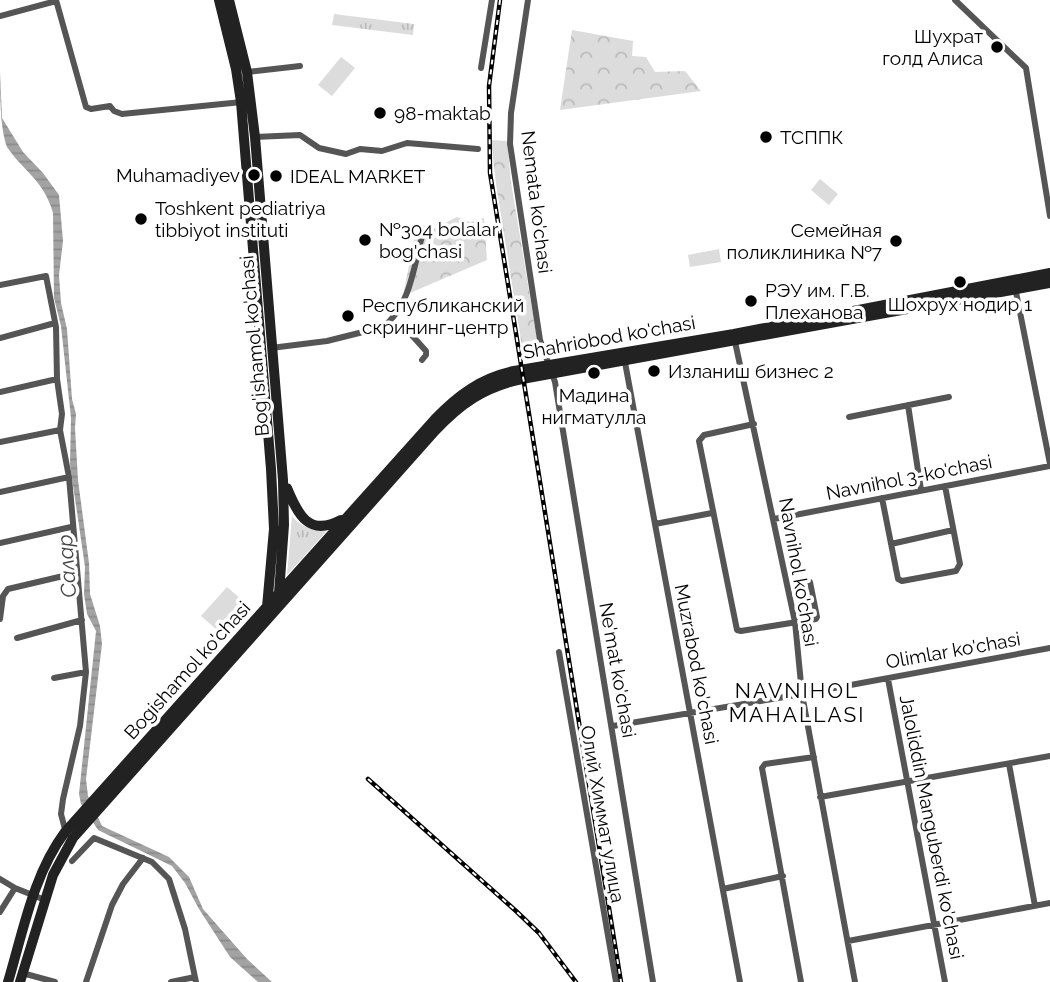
<svg xmlns="http://www.w3.org/2000/svg" width="1050" height="982" font-family="Raleway,sans-serif">
	<style>
		.grass { fill: url(#grass-tufts) }
		.forest { fill: url(#forest-crowns) }
		.pitch { fill: #dcdcdc }
		.water { fill: url(#water-rules) }
		.lines { fill: none; stroke-linecap: round; stroke-linejoin: round }
		.minor { stroke: #555; stroke-width: 6 }
		.secondary { stroke: #222; stroke-width: 10 }
		.rail-casing { stroke: #000; stroke-width: 4.5 }
		.rail { stroke: #fff; stroke-width: 2; stroke-dasharray: 5; stroke-linecap: butt }
		.poi-dot { fill: #000; stroke: #fff; stroke-width: 2.5 }
		.labels { text-anchor: middle; stroke-width: 7; stroke-linejoin: round; paint-order: stroke }
		.poi-label { font-size: 19px; fill: #000; stroke: #fff; text-anchor: start }
		.street-label { font-size: 19px; fill: #000; stroke: #fff }
		.water-label { font-size: 21px; font-style: italic; fill: #444; stroke: #fff }
		.neighbourhood-label { font-size: 21px; letter-spacing: 2px; fill: #000; stroke: #fff }
	</style>
	<defs>
		<pattern id="grass-tufts" width="24" height="20" patternUnits="userSpaceOnUse" patternTransform="scale(1.75)"><rect width="24" height="20" fill="#dcdcdc"/><path d="M3 7l-1-3M5 7V3M7 7l1-3M15 17l-1-3M17 17v-4M19 17l1-3" fill="none" stroke="#bbb"/></pattern>
		<pattern id="forest-crowns" width="20" height="18" patternUnits="userSpaceOnUse" patternTransform="scale(1.75)"><rect width="20" height="18" fill="#dcdcdc"/><path d="M2 6a3 3 0 1 1 6 0M12 15a3 3 0 1 1 6 0" fill="none" stroke="#bbb"/></pattern>
		<pattern id="water-rules" width="6" height="5" patternUnits="userSpaceOnUse" patternTransform="scale(1.75)"><rect width="6" height="5" fill="#a3a3a3"/><path d="M0 2.5h6" fill="none" stroke="#8b8b8b"/></pattern>
	</defs>
	<rect width="100%" height="100%" fill="#fff"/>
	<path class="grass" d="M334 14 414 24 413 35 332 25Z
		M292 516C307 533 313 525 326 532L287 575Z"/>
	<path class="forest" d="M572 30 633 41 632 56 646 57 655 72 685 71 701 91 560 110Z
		M491 140 507 141 511 182 540 357 524 359 496 184Z
		M457 217 470 222 484 218 487 260 403 296 417 225 433 229Z"/>
	<path class="pitch" d="M341 57 355 68 332 96 318 85Z
		M820 179 838 194 829 205 811 190Z
		M719 249 721 262 690 267 688 255Z
		M227 587 242 600 216 629 201 616Z"/>
	<path class="water" d="M0 72 2 118 23 152 43 173 59 195 63 241 59 275 61 303 67 329 72 399 76 414 75 428 78 480 89 563 90 594 100 626 102 644 86 779 88 796 102 826 169 857 189 877 203 909 247 959 272 982H258L230 957 199 909 185 883 172 866 98 830 81 804 79 794 96 631 87 614 84 594 85 567 70 464 71 418 61 326 54 298 53 213C44 180 23 171 7 147 0 128 0 93 0 72Z"/>
	<g class="lines">
		<path class="minor" d="M56 0 86 107 91 109 110 106 114 111 122 114 242 102
			M528 0 511 113 510 144 540 340 555 382 653 982
			M955 0 1026 68 1050 216
			M0 16 56 1
			M481 68 492 0
			M247 72 300 66
			M255 137 300 135 319 148 346 154 360 149 382 151 407 143 478 149
			M0 285 46 276 56 327 57 379 62 414 60 430 69 477 86 672 80 726 63 799 61 814 66 833
			M1015 287 1050 464
			M383 327C412 305 414 262 424 229
			M734 337 795 622 802 694 855 982
			M0 338 55 323
			M271 348 327 341 383 327 408 331 426 351V355L422 360
			M624 357 740 982
			M0 392 57 379
			M908 405 921 490
			M849 417 949 397
			M754 424 704 435 699 441 737 630 741 631 816 619 817 617 810 582
			M0 442 60 430
			M0 492 69 477
			M882 498 898 579 902 581 956 571 960 564 945 486
			M774 519 1050 466
			M655 524 712 513
			M0 543 71 527
			M891 544 953 530
			M0 619 3 596 8 589 76 573
			M17 638 82 620
			M559 652 616 982
			M54 678 86 672
			M888 679 945 982
			M613 726 802 694 1050 648
			M1009 764 1035 906
			M820 797 1050 756
			M72 861 94 838 152 862 169 879 185 929 196 982
			M0 879 15 888 45 900
			M723 889 783 876
			M0 912 15 888
			M848 941 1050 903
			M22 973 55 982
			M86 982 112 905 123 884 143 858
			M171 982 195 977
			M801 982 762 768 765 764 814 757"/>
		<path class="secondary" d="M219 0 236 69 241 102 271 469 274 529 267 607
			M229 0 247 72 255 137 283 480 284 525 279 593
			M287 488C298 515 309 537 341 520
			M8 982C23 932 33 875 65 832L435 419C458 395 481 378 514 371L734 334 1050 273
			M20 982 53 875 73 838 434 432C460 404 484 387 522 379L1050 283"/>
		<g class="rail-casing">
			<path id="rail" d="M500 0 489 86 490 173 621 982
				M368 779 516 911 539 933 576 982"/>
		</g>
		<use href="#rail" class="rail"/>
	</g>
	<g class="poi-dot">
		<circle cx="997" cy="47" r="7"/>
		<circle cx="380" cy="113" r="7"/>
		<circle cx="766" cy="137" r="7"/>
		<circle cx="254" cy="175" r="7"/>
		<circle cx="276" cy="176" r="7"/>
		<circle cx="141" cy="219" r="7"/>
		<circle cx="365" cy="240" r="7"/>
		<circle cx="896" cy="241" r="7"/>
		<circle cx="960" cy="282" r="7"/>
		<circle cx="751" cy="301" r="7"/>
		<circle cx="348" cy="316" r="7"/>
		<circle cx="654" cy="371" r="7"/>
		<circle cx="594" cy="373" r="7"/>
	</g>
	<g class="labels">
		<g class="poi-label">
			<text x="983" y="43" text-anchor="end">Шухрат<tspan x="983" dy="22">голд Алиса</tspan></text>
			<text x="394" y="120">98-maktab</text>
			<text x="780" y="144">ТСППК</text>
			<text x="240" y="182" text-anchor="end">Muhamadiyev</text>
			<text x="290" y="183">IDEAL MARKET</text>
			<text x="155" y="215">Toshkent pediatriya<tspan x="155" dy="22">tibbiyot instituti</tspan></text>
			<text x="379" y="236">№304 bolalar<tspan x="379" dy="22">bog'chasi</tspan></text>
			<text x="882" y="237" text-anchor="end">Cемейная<tspan x="882" dy="22">поликлиника №7</tspan></text>
			<text x="765" y="297">РЭУ им. Г.В.<tspan x="765" dy="22">Плеханова</tspan></text>
			<text x="960" y="311" text-anchor="middle">Шохрух нодир 1</text>
			<text x="362" y="312">Республиканский<tspan x="362" dy="22">скрининг-центр</tspan></text>
			<text x="668" y="378">Изланиш бизнес 2</text>
			<text x="594" y="402" text-anchor="middle">Мадина<tspan x="594" dy="22">нигматулла</tspan></text>
		</g>
		<g class="street-label">
			<text transform="translate(537 202) rotate(83)" y="7">Nemata ko'chasi</text>
			<text transform="translate(609 337) rotate(-10)" y="7">Shahriobod ko'chasi</text>
			<text transform="translate(254 346) rotate(-95)" y="7">Bog'ishamol ko'chasi</text>
			<text transform="translate(909 477) rotate(-11)" y="7">Navnihol 3-ko'chasi</text>
			<text transform="translate(799 572) rotate(80)" y="7">Navnihol ko'chasi</text>
			<text transform="translate(953 650) rotate(-10)" y="7">Olimlar ko'chasi</text>
			<text transform="translate(697 664) rotate(79)" y="7">Muzrabod ko'chasi</text>
			<text transform="translate(187 670) rotate(-48)" y="7">Bogishamol ko'chasi</text>
			<text transform="translate(618 670) rotate(80)" y="7">Ne'mat ko'chasi</text>
			<text transform="translate(603 814) rotate(80)" y="7">Олий Химмат улица</text>
			<text transform="translate(932 827) rotate(79)" y="7">Jaloliddin Manguberdi ko'chasi</text>
		</g>
		<g class="water-label">
			<text transform="translate(67 566) rotate(-94)" y="7">Салар</text>
		</g>
		<g class="neighbourhood-label">
			<text x="797" y="698">NAVNIHOL<tspan x="797" dy="24">MAHALLASI</tspan></text>
		</g>
	</g>
</svg>
